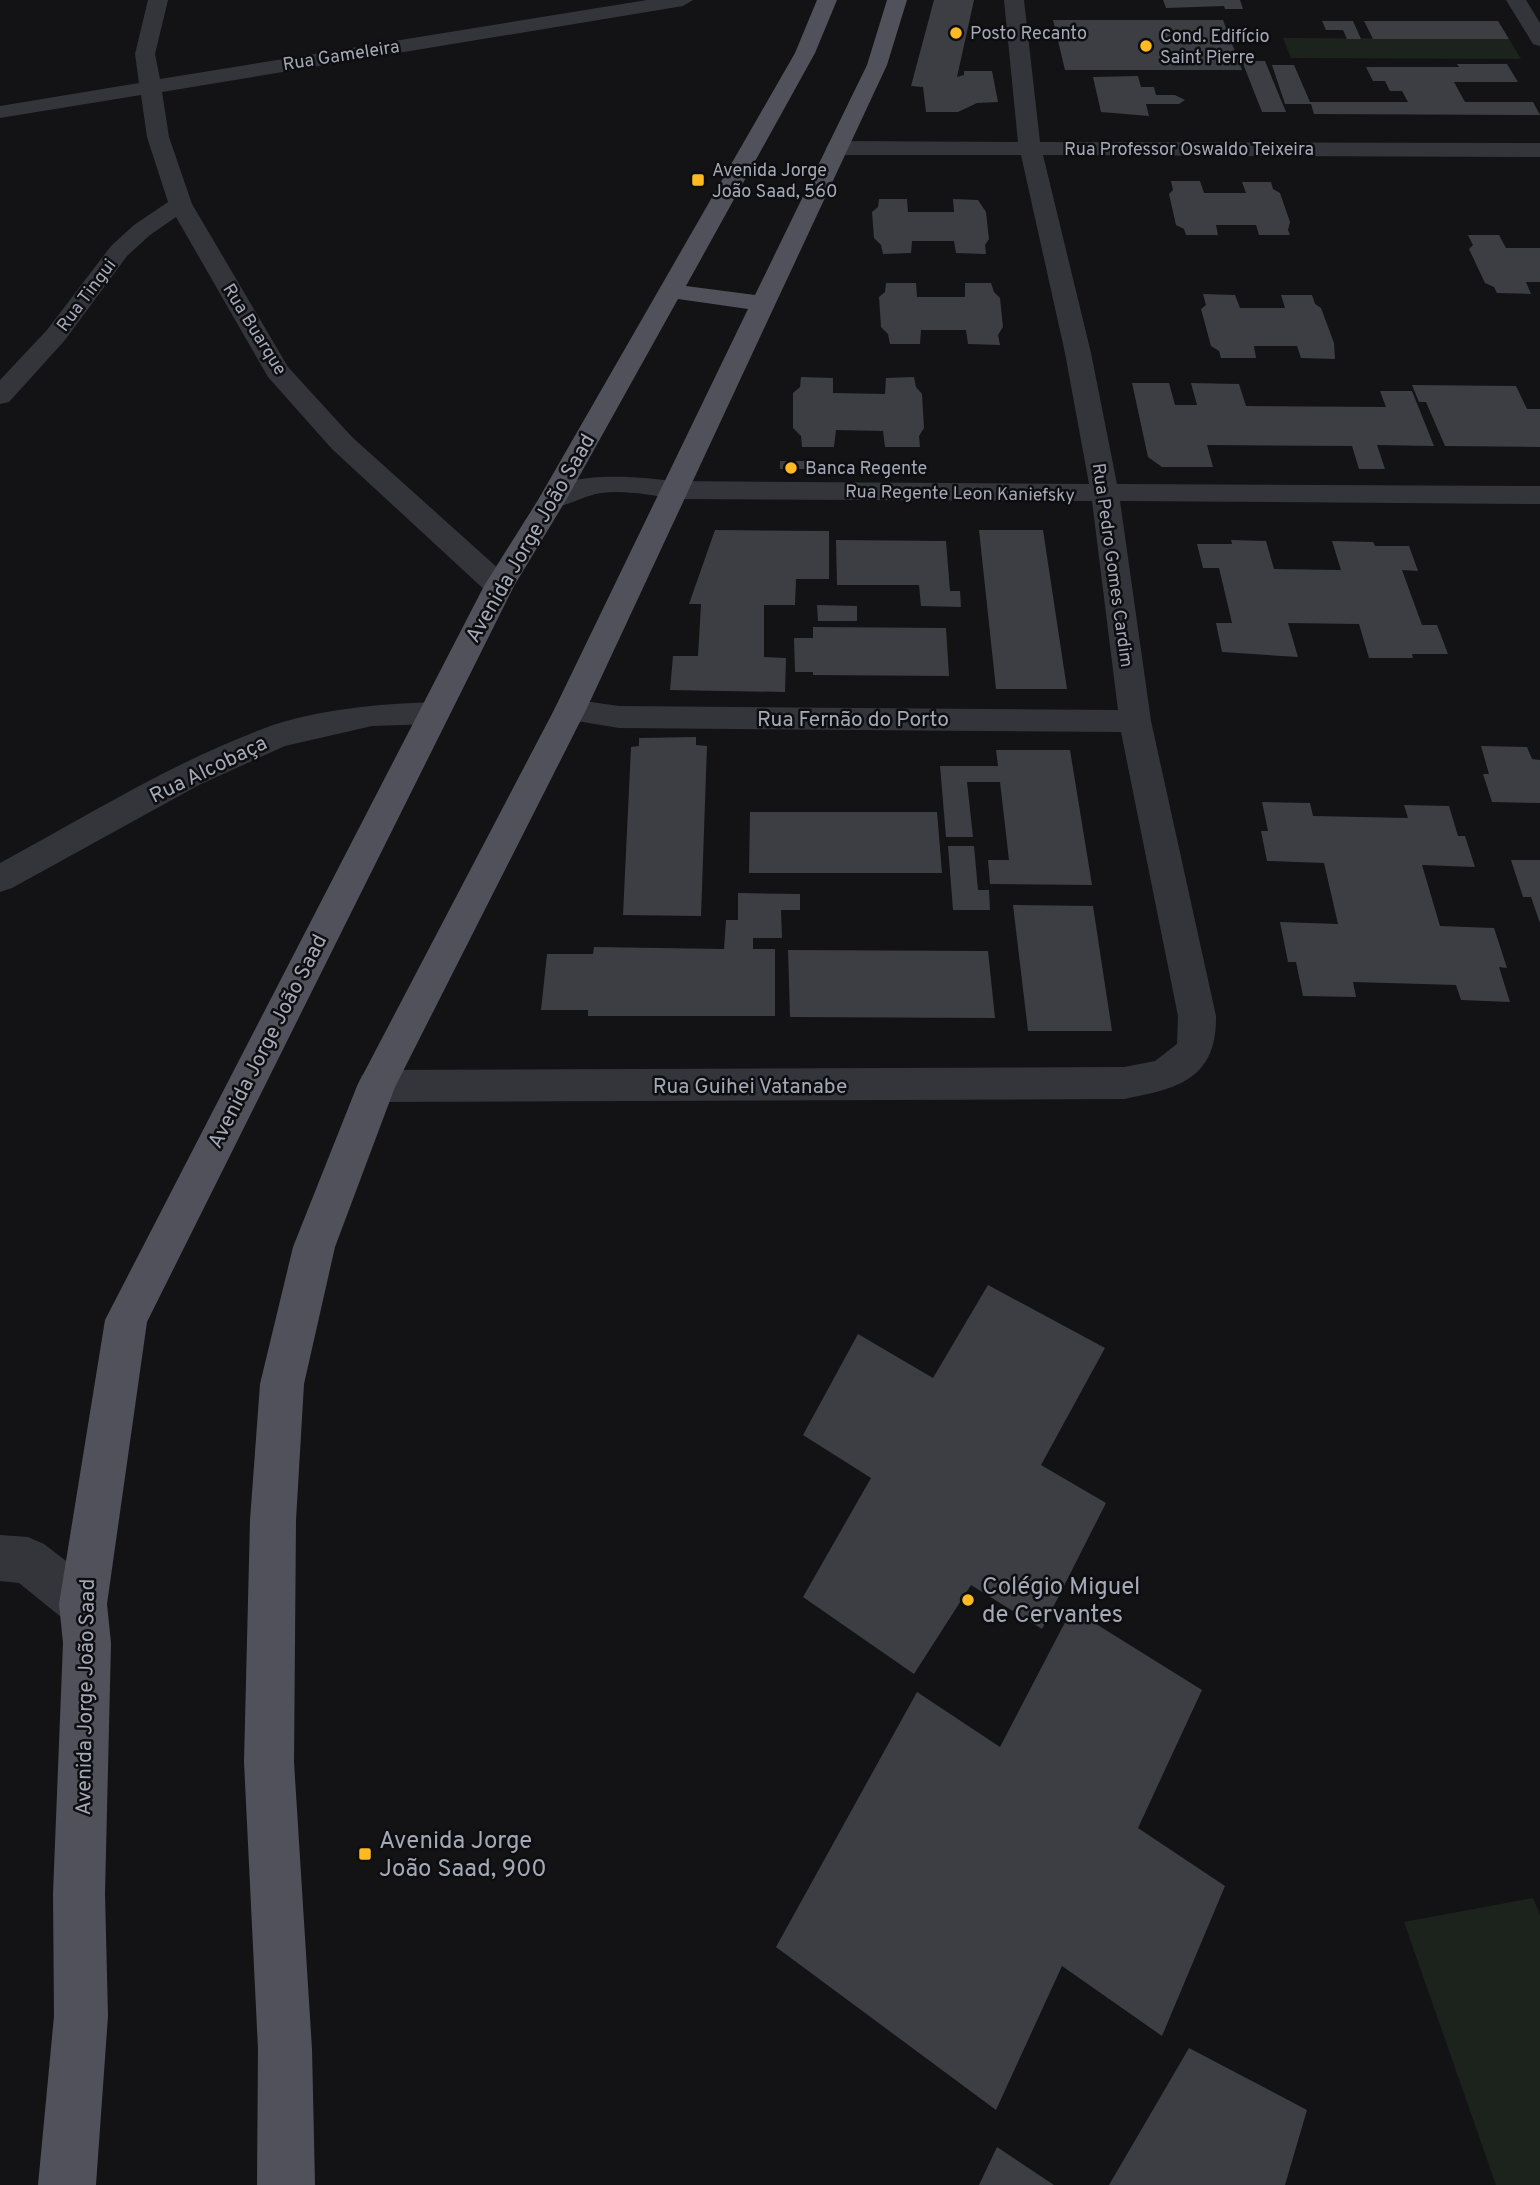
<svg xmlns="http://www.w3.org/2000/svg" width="1540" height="2185" font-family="Overpass,sans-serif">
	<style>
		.green { fill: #1b231c }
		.building { fill: #3c3e43 }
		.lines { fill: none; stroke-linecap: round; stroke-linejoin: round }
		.minor { fill: #34353b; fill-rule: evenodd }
		.major { fill: #50515a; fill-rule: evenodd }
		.poi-dot { fill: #ffba21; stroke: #0e0e10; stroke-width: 2.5 }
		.labels { text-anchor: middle; stroke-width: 5; stroke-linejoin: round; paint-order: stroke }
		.far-poi-label { font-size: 18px; fill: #a3a9b7; stroke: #0e0e10; text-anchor: start }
		.far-street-label { font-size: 18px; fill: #a3a9b7; stroke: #0e0e10 }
		.street-label { font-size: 21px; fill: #a3a9b7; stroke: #0e0e10 }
		.near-poi-label { font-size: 24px; fill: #a3a9b7; stroke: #0e0e10; text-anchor: start }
	</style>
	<rect width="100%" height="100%" fill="#131315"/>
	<path class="green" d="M1283 38 1509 39 1521 59 1291 58Z
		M1533 1898 1540 1915V2185H1496L1404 1922Z"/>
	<path class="building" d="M934 0H974L957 77 964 75V71H992L998 102 977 103 958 112H926L923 87 911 86Z
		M1163 0H1240L1243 9H1225L1224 6 1166 8Z
		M1053 20H1223L1242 70H1065Z
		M1322 21H1353L1361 39H1347L1343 30H1326Z
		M1364 21H1498L1509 39H1373Z
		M1242 61H1265L1286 112H1262Z
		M1457 64H1507L1518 82H1454L1465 102H1533L1540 115 1314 114 1311 104H1285L1272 65H1294L1310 102H1408L1402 91H1390L1385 81H1373L1366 67H1459Z
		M1138 76 1141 87H1154L1156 95H1175L1185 100 1179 104H1146L1149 116 1101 112 1093 77Z
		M1171 181H1200L1204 193H1246L1242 182H1271L1273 189 1280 193 1290 222 1288 230 1290 235H1259L1256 225H1216L1218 235H1186L1184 229 1176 225 1169 194 1173 190Z
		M879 199H907L908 212H954L953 199 978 200 986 212 989 239 985 245 986 254 956 253 954 241H912L911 253 883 254 881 245 874 238 872 212 878 207Z
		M1468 235H1499L1506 248H1540V282H1526L1531 294 1497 293 1494 287 1485 283 1469 249 1473 245Z
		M886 283H916L917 297H965V283H991L994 292 1000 298 1003 327 998 335 1000 345 968 344 966 330H921L920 344H890L888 334 881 327 879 297 885 292Z
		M1203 294 1235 295 1240 308H1285L1281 295H1312L1315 304 1321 308 1334 343 1335 359 1301 358 1297 346H1254L1256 358H1221L1219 351 1211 346 1201 309 1206 305Z
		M801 377 833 378V393L885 394 886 378 914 377 916 387 922 394 924 428 919 436 920 447H885L883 431 836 430 834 447H802L801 436 793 428V393L800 387Z
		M1132 383H1169L1175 405H1197L1191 383 1239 384 1246 406 1386 407 1380 391H1412L1434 446 1377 445 1385 469H1359L1352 446 1207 445 1213 467H1162L1148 457Z
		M1412 385 1516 386 1527 409H1540V447L1445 446 1426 402H1419Z
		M780 461H808V469H780Z
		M715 530 829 531V579H796L795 605H764V657L786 658 785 692 670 690 673 656H698L701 604H689Z
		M979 530H1043L1067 689H996Z
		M836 540 946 541 950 591H960L961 607 921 606 919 585H837Z
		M1231 540 1266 541 1274 569 1341 570 1332 541 1373 542 1375 546H1409L1418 571 1402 570 1422 625H1437L1448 654H1412L1413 658H1369L1359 624 1288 623 1298 657 1222 652 1216 623H1232L1219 568H1203L1197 544H1232Z
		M817 605 857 606V621H818Z
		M813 627 946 628 949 676 813 675V672H795L794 638H813Z
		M696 737V745L707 746 701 916 623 915 631 747 639 746V738Z
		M1481 746 1527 747 1532 759 1540 760V803L1492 802 1483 774H1489Z
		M996 750H1070L1092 885 990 884 988 860H1009L1000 782H967L973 837H946L940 766H998Z
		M1262 802 1310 803 1313 816 1408 818 1404 805 1449 806 1458 836H1465L1475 867 1422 865 1440 926 1494 928 1507 968 1499 967 1510 1002 1461 1000 1456 985 1353 982 1356 997 1303 996 1296 962H1288L1280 922 1338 924 1324 863 1267 861 1261 831H1268Z
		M750 812H937L942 873H749Z
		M948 846H974L978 890H989L990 910H953Z
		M1511 860H1540V923L1531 897H1523Z
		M738 893 800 894V910H781L782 938H753V949H775V1016H588V1010H541L547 954H593L594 947 724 949 726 920H738Z
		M1013 905 1093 906 1112 1031H1028Z
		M788 950 988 951 995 1018 790 1017Z
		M988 1285 1105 1348 1041 1465 1106 1503 1042 1629 971 1585 914 1674 803 1597 871 1478 803 1435 858 1334 933 1378Z
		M1072 1609 1202 1690 1138 1828 1225 1886 1162 2036 1062 1966 996 2110 776 1947 917 1692 1000 1747Z
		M1189 2048 1307 2110 1285 2185H1109Z
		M997 2147 1054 2185H979Z"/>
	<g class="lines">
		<path class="minor" d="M148 0H168L155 54 160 79 647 0H693L683 6 162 92 169 137 192 204 288 367 352 437 510 579 514 586 510 593 499 596 488 593 332 449 268 377 176 217 150 235 127 256 65 340 9 402 0 404V380L47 330 111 246 134 225 168 202 147 137 141 95 0 118V106L139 83 135 54Z
			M1004 0H1024L1040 142 1540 143V157L1043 155 1091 353 1117 484 1540 486V504L1120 501 1151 721 1216 1016C1217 1079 1178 1089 1124 1099L376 1102 362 1097 357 1086 362 1075 376 1070 1124 1067 1155 1061 1177 1044 1178 1016 1121 732 619 728 559 718 554 710 559 702 570 699 619 706 1118 710 1092 501 674 499C650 495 625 490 601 493 580 496 563 511 542 506L538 500C559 468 641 477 674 481L1089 484 1065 353 1021 155H837L829 153 826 148 829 143 837 141 1018 142Z
			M1506 0H1526L1540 23V46L1533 44Z
			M433 702 444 705 449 713 444 721 433 724 372 726 285 746 199 785 12 888 0 892V863C87 816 173 762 265 728 316 709 380 704 433 702Z
			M0 1535 28 1537 44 1544 100 1587 107 1604 100 1621 83 1628 66 1621 19 1583 0 1581Z"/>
		<path class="major" d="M817 0H837L815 53 686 286 755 295 867 65 887 0H907L887 65 586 710 395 1087 335 1247 304 1384 296 1520 294 1762 312 2049 315 2185H257L258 2049 244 1762 250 1520 260 1384 293 1247 357 1086 554 710 748 309 678 299 566 500 514 586 147 1322 107 1604 111 1643 105 1894 108 2016 96 2185H38L54 2016 53 1894 63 1643 59 1604 105 1320 484 586 538 500 795 53Z"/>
	</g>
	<g class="poi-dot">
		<circle cx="956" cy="33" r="7"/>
		<circle cx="1146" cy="46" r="7"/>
		<rect x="691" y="173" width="14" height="14" rx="3.5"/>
		<circle cx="791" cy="468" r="7"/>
		<circle cx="968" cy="1600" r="7"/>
		<rect x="358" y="1847" width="14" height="14" rx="3.5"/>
	</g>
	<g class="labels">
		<g class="far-poi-label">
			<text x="970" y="39">Posto Recanto</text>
			<text x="1160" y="42">Cond. Edifício<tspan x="1160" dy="21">Saint Pierre</tspan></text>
			<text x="712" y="176">Avenida Jorge<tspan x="712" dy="21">João Saad, 560</tspan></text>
			<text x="805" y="474">Banca Regente</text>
		</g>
		<g class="far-street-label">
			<text transform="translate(341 55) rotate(-9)" y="6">Rua Gameleira</text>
			<text x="1189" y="155">Rua Professor Oswaldo Teixeira</text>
			<text transform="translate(86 295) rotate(-53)" y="6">Rua Tingui</text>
			<text transform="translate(255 329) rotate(58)" y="6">Rua Buarque</text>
			<text transform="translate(960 493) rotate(1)" y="6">Rua Regente Leon Kaniefsky</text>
			<text transform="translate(1113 565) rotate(82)" y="6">Rua Pedro Gomes Cardim</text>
		</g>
		<g class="street-label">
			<text transform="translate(530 538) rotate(-60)" y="7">Avenida Jorge João Saad</text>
			<text x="853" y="726">Rua Fernão do Porto</text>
			<text transform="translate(208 769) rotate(-26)" y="7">Rua Alcobaça</text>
			<text transform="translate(267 1041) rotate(-63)" y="7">Avenida Jorge João Saad</text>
			<text x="750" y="1093">Rua Guihei Vatanabe</text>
			<text transform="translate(85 1697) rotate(-89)" y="7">Avenida Jorge João Saad</text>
		</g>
		<g class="near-poi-label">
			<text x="982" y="1594">Colégio Miguel<tspan x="982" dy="28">de Cervantes</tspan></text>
			<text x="379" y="1848">Avenida Jorge<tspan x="379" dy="28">João Saad, 900</tspan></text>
		</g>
	</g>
</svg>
